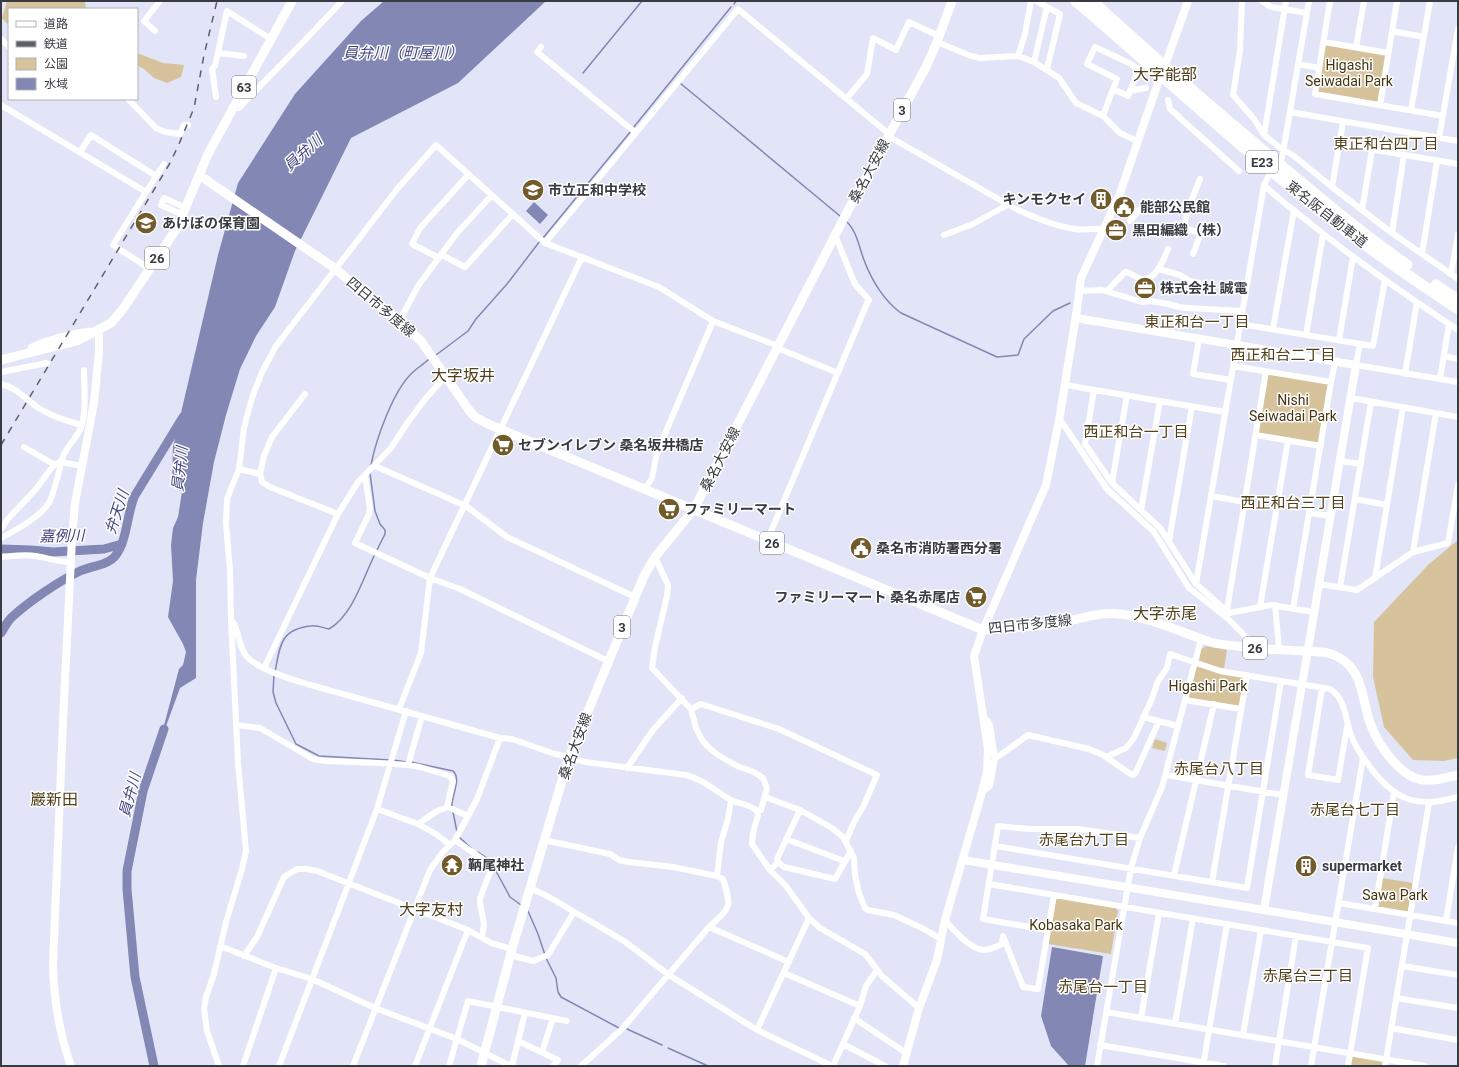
<svg xmlns="http://www.w3.org/2000/svg" width="1459" height="1067" font-family="Roboto,'Noto Sans JP',sans-serif">
	<style>
		.green { fill: #d7c39b }
		.water { fill: #8287b3 }
		.lines { fill: none; stroke-linecap: round; stroke-linejoin: round }
		.stream { stroke: #8287b3; stroke-width: 1.5 }
		.river { stroke: #8287b3; stroke-width: 9 }
		.street { stroke: #fff; stroke-width: 6 }
		.secondary { stroke: #fff; stroke-width: 8 }
		.primary { stroke: #fff; stroke-width: 9 }
		.highway { stroke: #fff; stroke-width: 11 }
		.rail { stroke: #5e6069; stroke-width: 1.5; stroke-dasharray: 7 7; stroke-linecap: butt }
		.labels { text-anchor: middle; stroke-width: 3; stroke-linejoin: round; paint-order: stroke }
		.shield { fill: #fff; stroke: #74767b; stroke-width: 1 }
		.shield-label { font-size: 13px; font-weight: bold; fill: #393b42 }
		.park-label { font-size: 14px; fill: #44340f; stroke: #fff }
		.street-label { font-size: 14px; fill: #393b42; stroke: #fff }
		.poi-label { font-size: 14px; font-weight: bold; fill: #393b42; stroke: #fff; text-anchor: start }
		.water-label { font-size: 15px; font-style: italic; fill: #41457f; stroke: #fff }
		.neighbourhood-label { font-size: 15px; fill: #514019; stroke: #fff }
		.quarter-label { font-size: 16px; fill: #514019; stroke: #fff }
	</style>
	<rect width="100%" height="100%" fill="#e2e5f8"/>
	<path class="green" d="M7 1H85L86 9H9V26L2 18Z
		M1326 44 1385 54 1386 56 1378 101 1377 102 1319 93 1317 91 1325 46Z
		M137 53 163 63 184 65 181 77 167 83 154 78 144 69 137 65Z
		M1270 374 1328 384 1329 386 1318 443 1259 433 1258 431 1268 375Z
		M1458 540V758L1444 761 1413 760 1384 727 1373 677 1374 622 1429 564Z
		M1206 646 1227 650 1224 669 1199 661 1201 649Z
		M1198 666 1243 677 1244 679 1240 705 1237 706 1190 698 1188 696 1196 667Z
		M1155 739 1167 743 1165 751 1152 748Z
		M1382 878 1413 883 1408 911 1407 912 1378 907 1377 905Z
		M1058 898 1116 908 1118 911 1111 954 1048 944 1056 900Z
		M1353 1056 1382 1061V1066H1350L1352 1058Z"/>
	<path class="water" d="M384 1H546L458 83 351 138 295 251 275 307 256 336 240 369 226 415 214 462 203 523 196 580V678L180 688 158 748 179 669 183 665 186 652 183 644 168 617 173 581 171 545 173 528 178 517 182 492 172 486 173 447 218 255 238 183 295 94 361 21Z
		M534 202 548 215 540 224 526 211Z
		M1052 947 1103 956 1085 1066H1069L1051 1046 1041 1016Z"/>
	<g class="lines">
		<path class="stream" d="M734 4 736 1
			M583 73 642 1
			M680 83 840 216
			M633 128 731 7
			M846 221C857 231 859 247 864 260 871 279 884 301 901 313L997 357 1018 355 1024 339 1053 311 1070 303
			M543 238 631 131
			M436 355 468 331 476 319 507 284 540 241
			M371 465C376 439 393 391 412 373 417 368 424 364 429 359
			M370 473 375 511 380 524 385 530V534L377 550
			M275 672C280 646 280 629 311 626 316 625 324 628 329 629 353 615 363 578 375 554
			M274 675 273 692 276 703 296 744 319 756 390 760
			M393 760 407 762
			M411 762 453 771C462 779 451 796 452 807
			M453 812 457 832
			M459 837 471 848
			M478 852 490 860 510 897 521 905
			M528 911 538 934 545 955
			M546 958 556 978 558 992 561 997 619 1028
			M627 1029 662 1045
			M668 1048 708 1066"/>
		<path class="river" d="M1 549 31 550 53 552 104 549 122 544
			M1 633C4 628 7 622 11 618 28 602 59 581 80 571 91 566 109 565 116 555 127 540 127 515 134 497L183 417
			M154 1066 135 977 127 889V871L143 791 164 729"/>
		<path class="street" d="M1242 1 1240 51 1233 95 1254 119 1264 135 1279 147 1294 156 1332 187 1392 233 1458 279
			M1262 1 1271 7 1307 13
			M1330 1 1315 94 1443 116
			M155 31 144 21 160 1
			M1392 31 1424 37
			M1 39 9 47
			M937 42 971 56 980 58 1018 56 1034 62 1059 78 1076 103 1103 116 1120 133 1137 141
			M1324 42 1388 53
			M541 47 537 52 636 133
			M1356 47 1364 1
			M218 53 244 56
			M1018 56 1025 34 1031 1
			M1034 62 1047 7 1036 1
			M1298 64 1319 68
			M1047 69 1060 14 1047 7
			M1130 91 1146 88
			M216 97 212 69 215 66 227 11 271 39
			M847 98 867 74 873 38 896 50 909 22 939 36
			M128 99 156 128 165 132 180 134 184 125H188
			M1168 100 1170 109 1239 171
			M1 105 146 192 113 245 150 269
			M1380 105 1397 1
			M234 106 239 108C273 72 308 38 342 1
			M1411 110 1430 1
			M1290 112 1458 141
			M1103 116 1113 89 1128 96 1139 69 1127 62 1095 47 1087 64 1117 79 1113 89
			M1264 135 1286 1
			M888 136 1016 209C1033 217 1058 227 1075 229 1085 231 1094 227 1103 230
			M1439 138 1458 29
			M1340 144 1458 164
			M80 152 91 135 156 176
			M1282 158 1309 1
			M1264 185C1278 199 1295 211 1311 224 1358 262 1407 296 1458 330
			M1332 187 1343 122
			M146 192 164 164
			M1362 210 1372 150
			M183 215 161 205 164 198 186 208
			M1130 221 1139 210
			M1392 233 1404 155
			M944 235 973 224 1009 204
			M545 243 738 9 889 134
			M1193 254 1201 233 1183 228 1190 204 1200 179
			M1422 254 1437 161
			M442 255 465 267 513 214
			M439 258 412 244 420 228 469 174
			M1159 269 1180 275 1190 281 1199 283
			M1451 274 1458 234
			M1079 291 1102 290 1142 302 1150 301 1168 304 1179 307 1188 308 1242 311
			M1107 291 1125 272H1127C1132 274 1137 278 1142 279 1155 282 1164 259 1168 249
			M405 323V321L401 318 418 286 457 233 492 195
			M1240 324 1373 346 1385 280
			M1273 329 1294 210
			M1306 335 1323 234
			M1199 339 1193 374 1231 380
			M1339 340 1353 257
			M1360 344 1356 365 1458 382
			M777 348 838 373
			M1444 356 1458 359
			M1233 366 1331 382 1293 609
			M1 372 47 363
			M1405 374 1417 302
			M1440 379 1449 324
			M1331 382 1335 362
			M1 384C20 389 25 400 40 409 53 417 67 421 81 425
			M1065 385 1225 412
			M1094 390 1085 444 1112 483 1160 528 1196 584 1229 613 1271 605 1314 612
			M1351 398 1458 417
			M1059 418 1107 489 1154 532 1189 588 1227 618 1250 641 1256 648
			M1256 435 1321 446
			M24 447 55 465
			M1340 461 1361 464
			M375 466 466 506 507 537 635 597
			M239 469 260 474 264 456 272 437 305 394
			M260 474 262 482 270 487 338 514
			M365 476 370 508 369 514 355 543 430 578 460 589 608 661
			M1112 483 1127 395
			M645 489 652 478 656 457 667 429 713 321
			M1211 496 1244 502
			M1355 499 1387 505
			M1141 510 1160 401
			M1310 513 1331 516
			M1 529 7 520 36 489 53 466 60 462 82 466
			M1 538C16 530 42 516 50 501 54 491 57 479 60 468 61 452 73 443 80 430 87 415 84 386 84 370
			M767 541 868 301 869 300 855 284 835 235
			M1169 541 1192 406
			M1413 552 1436 413
			M1 557C12 556 25 554 36 556 48 558 58 562 70 562
			M655 557 668 585 667 596 655 647 652 668 691 709 696 728 702 740 708 747 718 755 737 766 754 772 763 778 767 788 761 810 757 811 758 815 753 833 752 844 770 870 786 886 809 918 820 928 865 954 882 976 919 1008
			M1375 578 1403 407
			M1196 584 1264 185 1268 177
			M1319 584 1357 590 1413 552 1448 543 1458 485
			M1340 587 1371 402
			M1275 605 1279 649
			M1260 607 1288 440
			M1227 610 1266 371
			M233 622C240 633 238 648 248 658 268 676 323 688 350 696 400 710 450 724 500 738L512 739 555 754 569 757 585 762 686 775C704 780 714 790 729 799 738 804 750 804 757 811
			M264 668 338 514 358 482 391 448 408 422 426 398 445 377
			M1322 688 1308 775 1338 780 1347 727
			M1185 700 1241 709
			M399 709 421 653 430 578 582 257
			M691 709 701 704 779 729 877 775 863 807 854 822 846 841
			M1143 717 1178 726
			M984 718 988 721 990 725 995 758 999 756 1028 735 1089 749 1103 755 1132 775 1135 774 1159 721
			M236 725 260 728 313 759 325 761 379 763 408 765 420 767 450 776 453 781 448 803V807L468 816
			M1106 757 1126 748 1134 738 1151 701 1158 681 1167 668 1170 654 1220 671 1330 689C1346 699 1345 719 1351 735 1355 746 1361 755 1368 764 1393 800 1417 809 1458 797
			M408 765 422 716
			M627 768 653 730 682 698
			M1166 775 1283 795
			M982 792 990 786 995 758
			M765 797 800 810
			M377 809 418 824 437 811 448 807
			M418 824 436 834 450 845
			M786 839 844 861
			M455 840 488 863 491 870 480 898V903L484 924 482 938
			M544 840 610 854 619 860 629 862 673 867 717 876 723 879C732 908 731 907 709 927L622 1029 581 1066
			M995 846 1247 888 1281 681
			M778 862 784 867 835 879 851 851
			M770 870 778 862 777 859 800 810 832 828 843 837 854 858 855 875 859 893 865 908 868 910 894 915 922 928 941 939
			M1174 875 1214 704
			M717 876 721 842 728 819 731 800
			M1212 882 1247 675
			M989 884 1368 948 1348 1066
			M530 888 549 897 624 941 669 975 757 1030 832 1066
			M1339 903 1458 923
			M1375 909 1394 792
			M945 920C953 930 971 950 984 950 990 950 997 946 1002 944L1003 936 1023 987 1038 989 1054 895
			M1446 921 1458 847
			M709 927 789 962
			M1048 930 983 919 998 826 1029 829H1078L1140 838
			M220 946 276 968 312 979 375 1008 457 1039 511 1066
			M510 955 533 961 548 955 574 912
			M244 956 257 937 284 877 297 869H307L317 871 468 930 491 943 512 949
			M1402 966 1458 975
			M784 973 860 1006
			M1396 998 1458 1008
			M1106 1012 1425 1066
			M854 1018 906 1053
			M1141 1018 1159 913
			M1175 1024 1193 918
			M1391 1028 1458 1040
			M757 1030 809 918
			M1243 1035 1261 930
			M518 1041 558 1060 553 1066
			M843 1044 885 1066
			M1100 1045 1224 1066
			M542 1052 553 1018
			M219 1066 207 1031 204 1009 206 997 214 974 226 922 242 869 246 851 238 763 231 619 230 570 226 523 227 499 239 469 244 428 247 416 253 395 262 372 276 346 398 188 436 145 545 243 659 287 713 321 778 346
			M243 1066 276 968
			M279 1066 377 809 406 711
			M353 1066 430 870 442 853 455 840 468 816 477 799 500 738
			M415 1066 468 930
			M449 1066 468 1001 567 1021
			M512 1066 525 1013
			M833 1066 860 1006 866 986 877 970
			M1097 1066 1131 868 1140 838 1162 787 1201 639
			M1203 1066 1227 924
			M1275 1066 1296 936
			M1311 1066 1363 758
			M1385 1066 1429 803"/>
		<path class="secondary" d="M1167 60 1188 1
			M963 860 1264 910 1356 365 1076 318
			M1264 910 1458 943
			M71 1066C59 1033 54 1000 53 965L63 721 72 538 75 503 94 403 99 352V331
			M903 1066 919 1008 937 960 945 920 982 792 987 772 988 749 974 656 983 630 1046 485 1060 415 1077 309 1081 278 1119 196 1159 80"/>
		<path class="primary" d="M199 175 333 267 404 325 421 341 469 410 475 417 488 424 983 630C1008 628 1033 627 1058 623 1079 620 1099 611 1121 614 1152 618 1180 632 1210 642 1222 645 1234 646 1246 647 1266 650 1286 650 1306 651 1317 652 1328 651 1338 657 1362 669 1362 697 1369 720 1374 735 1382 749 1393 761 1415 786 1428 782 1458 775
			M32 348C50 340 69 335 89 332
			M1 360 77 341 111 323 123 309 177 228 208 154 292 1
			M481 1066 512 949 569 757 644 576 655 557 694 509 845 216 926 67 937 42 952 1"/>
		<path class="highway" d="M1076 1C1166 78 1252 159 1346 231 1383 258 1420 284 1458 309
			M1092 1C1151 55 1211 107 1272 158 1316 195 1360 232 1407 265
			M1436 285 1458 300"/>
		<path class="rail" d="M1 445 170 163 179 144 194 108 204 55 217 1"/>
	</g>
	<defs>
		<g id="school-disc" transform="scale(1.15)"><circle r="9.5" fill="#715b2b" stroke="#fff"/><path d="M0-5L7-2L0 1L-7-2ZM-4 1L0 2.5L4 1V4Q0 6-4 4Z" fill="#fff"/></g>
		<g id="building-disc" transform="scale(1.15)"><circle r="9.5" fill="#715b2b" stroke="#fff"/><path d="M-4-6H4V6H1V3H-1V6H-4ZM-2.5-4.3h1.7v1.8h-1.7ZM.8-4.3h1.7v1.8H.8ZM-2.5-1h1.7V.8h-1.7ZM.8-1h1.7V.8H.8Z" fill="#fff"/></g>
		<g id="civic-disc" transform="scale(1.15)"><circle r="9.5" fill="#715b2b" stroke="#fff"/><path d="M-.6-6.5H3V-4.5H.6V-3L4-1V1h2V6H-6V1h2V-1L-.6-3ZM-1.2 2.5V6h2.4V2.5Z" fill="#fff"/></g>
		<g id="office-disc" transform="scale(1.15)"><circle r="9.5" fill="#715b2b" stroke="#fff"/><path d="M-6-3h4V-5.5h4V-3h4V5H-6ZM-1-4.5V-3h2v-1.5ZM-6 0V1H6V0Z" fill="#fff"/></g>
		<g id="supermarket-disc" transform="scale(1.15)"><circle r="9.5" fill="#715b2b" stroke="#fff"/><path d="M-6-5.5h2.5l.6 2H6L4.5 2H-2.5L-4.4-4H-6ZM-1.5 3.2a1.3 1.3 0 1 0 .1 0ZM3 3.2a1.3 1.3 0 1 0 .1 0Z" fill="#fff"/></g>
		<g id="temple-disc" transform="scale(1.15)"><circle r="9.5" fill="#715b2b" stroke="#fff"/><path d="M0-6L5-2H3V0L6.5 2.5H4V6H1.5V3h-3V6H-4V2.5H-6.5L-3 0V-2H-5Z" fill="#fff"/></g>
	</defs>
	<g fill-rule="evenodd">
		<use href="#school-disc" x="533" y="190"/>
		<use href="#building-disc" x="1101" y="199"/>
		<use href="#civic-disc" x="1124" y="207"/>
		<use href="#school-disc" x="146" y="223"/>
		<use href="#office-disc" x="1116" y="230"/>
		<use href="#office-disc" x="1145" y="288"/>
		<use href="#supermarket-disc" x="503" y="445"/>
		<use href="#supermarket-disc" x="669" y="509"/>
		<use href="#civic-disc" x="861" y="548"/>
		<use href="#supermarket-disc" x="976" y="597"/>
		<use href="#temple-disc" x="452" y="865"/>
		<use href="#building-disc" x="1306" y="866"/>
	</g>
	<g class="labels">
		<g class="shield">
			<rect x="232" y="76" width="24" height="22" rx="3"/>
			<rect x="894" y="99" width="16" height="22" rx="3"/>
			<rect x="1246" y="151" width="32" height="22" rx="3"/>
			<rect x="145" y="247" width="24" height="22" rx="3"/>
			<rect x="760" y="532" width="24" height="22" rx="3"/>
			<rect x="614" y="616" width="16" height="22" rx="3"/>
			<rect x="1243" y="637" width="24" height="22" rx="3"/>
		</g>
		<g class="shield-label">
			<text x="244" y="92">63</text>
			<text x="902" y="115">3</text>
			<text x="1262" y="167">E23</text>
			<text x="157" y="263">26</text>
			<text x="772" y="548">26</text>
			<text x="622" y="632">3</text>
			<text x="1255" y="653">26</text>
		</g>
		<g class="park-label">
			<text x="1349" y="70">Higashi<tspan x="1349" dy="16">Seiwadai Park</tspan></text>
			<text x="1293" y="405">Nishi<tspan x="1293" dy="16">Seiwadai Park</tspan></text>
			<text x="1208" y="691">Higashi Park</text>
			<text x="1395" y="900">Sawa Park</text>
			<text x="1076" y="930">Kobasaka Park</text>
		</g>
		<g class="street-label">
			<text transform="translate(869 171) rotate(-62)" y="5">桑名大安線</text>
			<text transform="translate(1327 214) rotate(38)" y="5">東名阪自動車道</text>
			<text transform="translate(381 307) rotate(40)" y="5">四日市多度線</text>
			<text transform="translate(720 459) rotate(-63)" y="5">桑名大安線</text>
			<text transform="translate(1030 624) rotate(-6)" y="5">四日市多度線</text>
			<text transform="translate(575 746) rotate(-70)" y="5">桑名大安線</text>
		</g>
		<g class="poi-label">
			<text x="548" y="195">市立正和中学校</text>
			<text x="1086" y="204" text-anchor="end">キンモクセイ</text>
			<text x="1140" y="212">能部公民館</text>
			<text x="162" y="228">あけぼの保育園</text>
			<text x="1132" y="235">黒田編織（株）</text>
			<text x="1160" y="293">株式会社 誠電</text>
			<text x="518" y="450">セブンイレブン 桑名坂井橋店</text>
			<text x="684" y="514">ファミリーマート</text>
			<text x="876" y="553">桑名市消防署西分署</text>
			<text x="960" y="602" text-anchor="end">ファミリーマート 桑名赤尾店</text>
			<text x="468" y="870">鞆尾神社</text>
			<text x="1322" y="871">supermarket</text>
		</g>
		<g class="water-label">
			<text x="403" y="58">員弁川（町屋川）</text>
			<text transform="translate(303 153) rotate(-42)" y="5">員弁川</text>
			<text transform="translate(180 469) rotate(-84)" y="5">員弁川</text>
			<text transform="translate(117 512) rotate(-72)" y="5">弁天川</text>
			<text transform="translate(62 536) rotate(-1)" y="5">嘉例川</text>
			<text transform="translate(130 795) rotate(-75)" y="5">員弁川</text>
		</g>
		<g class="neighbourhood-label">
			<text x="1386" y="149">東正和台四丁目</text>
			<text x="1197" y="327">東正和台一丁目</text>
			<text x="1283" y="360">西正和台二丁目</text>
			<text x="1136" y="437">西正和台一丁目</text>
			<text x="1293" y="508">西正和台三丁目</text>
			<text x="1219" y="774">赤尾台八丁目</text>
			<text x="1355" y="815">赤尾台七丁目</text>
			<text x="1084" y="845">赤尾台九丁目</text>
			<text x="1308" y="981">赤尾台三丁目</text>
			<text x="1103" y="992">赤尾台一丁目</text>
		</g>
		<g class="quarter-label">
			<text x="1165" y="80">大字能部</text>
			<text x="463" y="381">大字坂井</text>
			<text x="1165" y="619">大字赤尾</text>
			<text x="54" y="805">巖新田</text>
			<text x="431" y="915">大字友村</text>
		</g>
	</g>
	<rect width="1459" height="1067" fill="none" stroke="#393b42" stroke-width="4"/>
	<rect x="8" y="8" width="130" height="92" fill="#ffffff" stroke="#b0b1b3"/>
	<rect x="16" y="21" width="20" height="6" fill="#ffffff" stroke="#b0b1b3"/>
	<text x="44" y="28" font-size="12" fill="#393b42">道路</text>
	<rect x="16" y="41" width="20" height="6" fill="#5e6069" stroke="#b0b1b3"/>
	<text x="44" y="48" font-size="12" fill="#393b42">鉄道</text>
	<rect x="16" y="58" width="20" height="12" fill="#d7c39b" stroke="#b0b1b3"/>
	<text x="44" y="68" font-size="12" fill="#393b42">公園</text>
	<rect x="16" y="78" width="20" height="12" fill="#8287b3" stroke="#b0b1b3"/>
	<text x="44" y="88" font-size="12" fill="#393b42">水域</text>
</svg>
